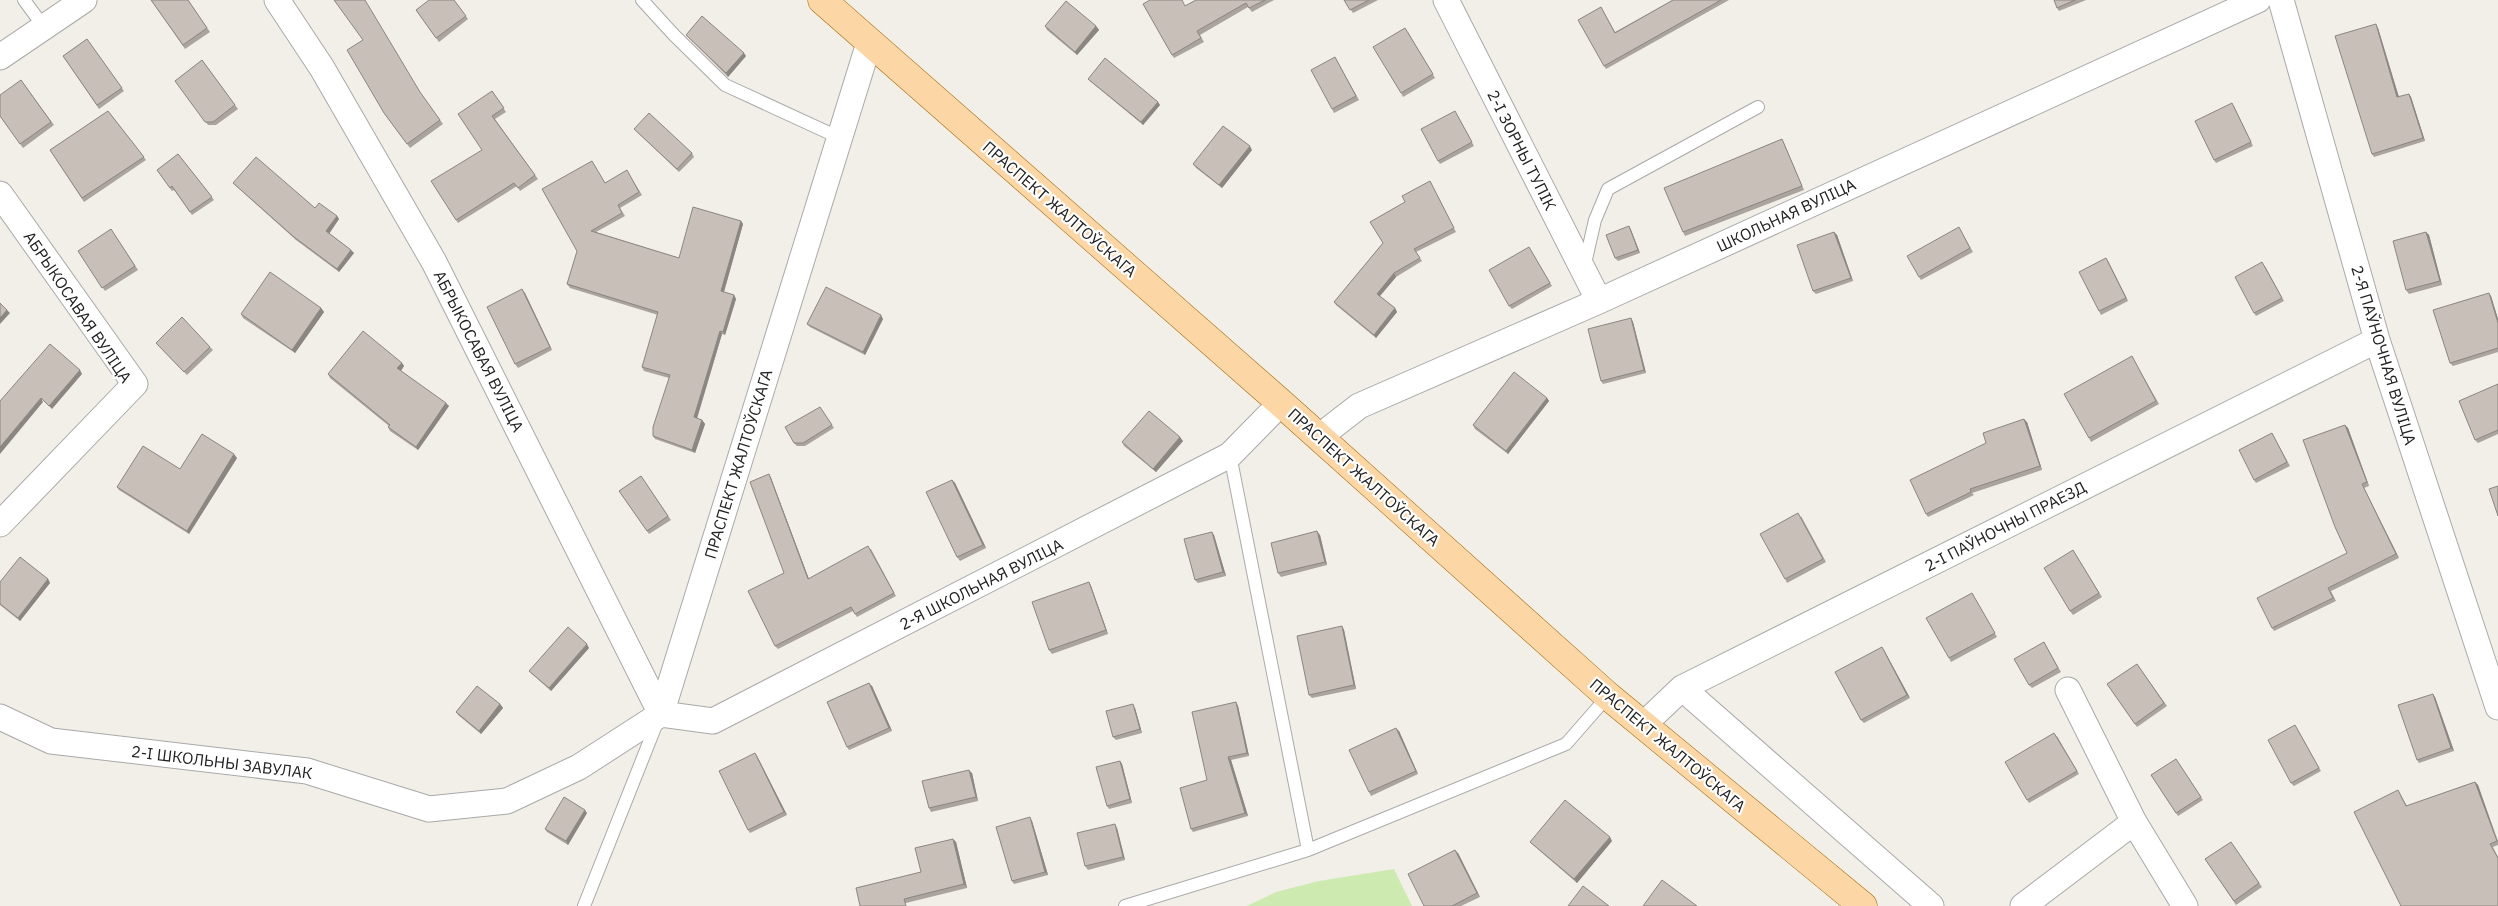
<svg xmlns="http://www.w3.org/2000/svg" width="2498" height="906" font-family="'IBM Plex Sans',sans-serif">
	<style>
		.grass { fill: #cdebb0 }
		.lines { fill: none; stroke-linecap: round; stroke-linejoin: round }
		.service-casing { stroke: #a9a9a9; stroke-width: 14 }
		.minor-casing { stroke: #a9a9a9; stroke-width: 27 }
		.primary-casing { stroke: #a06b00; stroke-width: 29 }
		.service { stroke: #fff; stroke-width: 12 }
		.minor { stroke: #fff; stroke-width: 25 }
		.primary { stroke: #fcd6a4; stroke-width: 28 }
		.wall { fill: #aba49e }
		.shaded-wall { fill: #8b8681 }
		.building { fill: #c7bfb8; stroke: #8b8681 }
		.labels { text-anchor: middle; stroke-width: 4.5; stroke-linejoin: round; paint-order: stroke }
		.street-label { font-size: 16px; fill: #222; stroke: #fff }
	</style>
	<rect width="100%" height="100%" fill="#f2efe9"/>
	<path class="grass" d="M1394 869 1412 906H1247L1276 892 1319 881Z"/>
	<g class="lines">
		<g class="service-casing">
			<path id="service" d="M24 0 44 27
				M642 0 674 35 725 85 840 138
				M1584 268 1595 220 1608 189 1758 107
				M1230 455 1308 850
				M584 906 658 720
				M1125 906 1308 850 1566 744 1608 696"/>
		</g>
		<g class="minor-casing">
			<path id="minor" d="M277 0 322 68 434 262 661 714
				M1446 0 1599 301
				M2281 0 2377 340 2498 707
				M0 57 84 0
				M0 194 135 384 0 524
				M1319 437 1359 406 1599 301 2258 0
				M1682 688 1931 906
				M2068 690 2134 822 2185 906
				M661 714 713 721 1230 455 1281 403
				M661 714 869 43
				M0 717 51 741 307 771 429 809 507 801 579 767 661 714
				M1643 725 1682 688 2377 340
				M2023 906 2134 822"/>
		</g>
		<g class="primary-casing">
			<path id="primary" d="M822 0 1281 403 1608 696 1863 906"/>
		</g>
		<use href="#service" class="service"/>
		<use href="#minor" class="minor"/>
		<use href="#primary" class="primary"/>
	</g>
	<path class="wall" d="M151 0H188L210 32 185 49Z
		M454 0 468 19 439 42 416 10Z
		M1196 0H1274L1252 12 1248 7 1200 35 1204 42 1174 58 1172 55 1186 6Z
		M1344 0H1378L1353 13Z
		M1673 0H1729L1606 69 1604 66 1601 7 1615 32Z
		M2054 0H2086L2059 11 2057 8Z
		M1045 26H1096L1099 30 1077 55 1047 30Z
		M2378 28 2399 97 2409 94 2411 97 2425 141 2374 157 2372 154Z
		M1408 32 1435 78 1403 97 1401 93Z
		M686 35 746 56 728 77Z
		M87 39 124 91 99 109 63 56Z
		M1335 57 1359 100 1334 113 1332 109Z
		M202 60 238 109 216 125H208L175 81Z
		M1088 79 1160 105 1143 125 1091 82Z
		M21 80 54 125 23 148 0 116Z
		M492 91 506 112 495 119 538 179 520 191 517 186 458 223 456 220 482 150Z
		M422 95 443 124 410 148 384 113Z
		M2234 106 2253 146 2216 163 2214 160Z
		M108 111 146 160 84 202 50 150Z
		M1457 115 1474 146 1440 164 1438 161Z
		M634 129 692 153 694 157 679 172 637 132Z
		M1784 143 1804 190 1685 236 1683 232Z
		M1252 150 1222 188 1196 168 1193 164Z
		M178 154 214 200 192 215 174 190 172 191 157 170Z
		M629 174 642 195 620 208 625 216 596 232 679 258 741 221 743 224 724 292 734 295 736 299 725 335 722 334 697 419 702 420 705 424 695 453 655 439 653 436 669 378 644 371 642 367 658 315 570 288 567 284 605 183Z
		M1430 181 1456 232 1416 252 1422 261 1396 277 1380 296 1395 308 1397 312 1376 338 1336 305 1334 302 1383 243 1405 202Z
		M233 183 315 208 337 216 339 219 329 233 354 253 339 272 296 240 236 186Z
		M1629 226 1631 230 1640 253 1618 261 1615 258Z
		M111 229 138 270 105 291 78 251Z
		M1961 231 1973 252 1921 280 1919 277Z
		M1834 232 1837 235 1853 281 1816 294 1813 291Z
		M2426 232 2429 235 2442 285 2409 294 2406 290Z
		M1529 247 1552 286 1512 309 1509 306Z
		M2108 261 2128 301 2101 315 2099 311Z
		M2265 266 2284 301 2256 316 2254 313Z
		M525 293 552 350 518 368 515 364Z
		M2491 296 2498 319V352L2453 366 2450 363Z
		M321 308 324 312 295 353 243 318 241 314Z
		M1631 318 1633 322 1646 373 1603 384 1601 381Z
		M883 319 865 355 810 327 807 324Z
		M156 343 210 347 213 350 187 375Z
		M2134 360 2159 404 2091 442 2089 438Z
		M402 363 404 366 401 371 449 406 418 450 390 431 388 427 389 426 330 378 328 374Z
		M2498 384V434L2478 443 2475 440Z
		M1547 398 1549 401 1508 454 1475 429 1473 425Z
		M820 407 834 428 805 446H797L794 443Z
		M2027 422 2042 470 1972 493 1974 495 1928 517 1926 514 1986 443Z
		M2345 425 2348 428 2369 486 2364 488 2399 558 2331 591 2336 601 2274 631 2272 628 2347 553Z
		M2272 433 2290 466 2256 483 2254 480Z
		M1183 441 1156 472 1124 446 1122 442Z
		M237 458 189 534 119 490 117 487 180 469Z
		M769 474 771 478 809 579 871 549 896 596 857 617 853 611 778 649 775 646 784 573Z
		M641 476 671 520 649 534 619 491Z
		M952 480 955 483 986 548 960 561 957 557Z
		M1801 516 1826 562 1787 583 1785 579Z
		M1214 535 1226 576 1198 583 1195 580Z
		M1320 535 1327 565 1281 577 1278 573Z
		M2073 550 2102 597 2073 615 2070 611Z
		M48 579 50 583 20 621 0 605V582Z
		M1089 582 1091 586 1108 634 1052 654 1049 650Z
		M1972 593 1997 637 1951 662 1949 658Z
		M1342 626 1344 630 1356 689 1312 698 1309 695Z
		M2044 642 2061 672 2032 688 2029 685Z
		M589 648 551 691 532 674 529 671Z
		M1884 650 1910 698 1864 723 1861 720Z
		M2137 664 2167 706 2137 727 2107 684Z
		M872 686 892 731 849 750 847 747Z
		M2435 697 2454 751 2419 763 2417 760Z
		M1236 702 1238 706 1249 756 1231 760 1248 816 1193 832 1191 829 1207 780Z
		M500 704 503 708 481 734 458 715 456 712Z
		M1135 708 1142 733 1116 740 1113 737Z
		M2297 728 2321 771 2294 786 2291 783Z
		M1399 731 1418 774 1371 796 1369 792Z
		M2057 736 2079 774 2029 803 2027 800Z
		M757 756 787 815 750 833 748 830Z
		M2176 759 2203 800 2178 816 2151 775Z
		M1120 761 1122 764 1132 803 1109 809 1107 806Z
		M972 773 978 801 931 812 929 808Z
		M2475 782 2478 785 2498 841V845L2493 847 2498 857V906H2401L2398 790 2407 806Z
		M587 813 568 845 547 832 545 829Z
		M1032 821 1048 875 1014 884 1012 881Z
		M1117 828 1125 860 1088 870 1085 866Z
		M953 839 956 842 967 888 906 903 860 906 921 872Z
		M1612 841 1577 883 1533 845 1530 842Z
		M2231 842 2262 887 2236 905 2205 859Z
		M1458 853 1480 897 1461 906H1424Z"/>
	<path class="shaded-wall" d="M2376 24 2378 28 2400 101 2397 97Z
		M1096 26 1099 30 1077 55 1075 52Z
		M744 53 746 56 728 77 726 73Z
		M2409 94 2411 97 2425 141 2423 138Z
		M1158 102 1160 105 1143 125 1141 122Z
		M1250 146 1252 150 1222 188 1219 185Z
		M337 216 339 219 329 234 326 231Z
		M741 221 743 224 723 295 721 291Z
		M1629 226 1631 230 1640 253 1638 250Z
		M1834 232 1837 235 1853 281 1851 278Z
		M2426 232 2429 235 2442 285 2440 281Z
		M351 250 354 253 339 272 337 269Z
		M2106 258 2108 261 2128 301 2126 298Z
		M1394 273 1396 277 1379 297 1377 294Z
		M522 289 525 293 552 350 550 347Z
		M2489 293 2491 296 2498 319V323Z
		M734 295 736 299 725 335 723 332Z
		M321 308 324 312 295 353 292 350Z
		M1395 308 1397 312 1376 338 1374 335Z
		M7 310 10 313 0 324V318Z
		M881 315 883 319 865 355 863 352Z
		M1631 318 1633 322 1646 373 1644 370Z
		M720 331 722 334 696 421 694 417Z
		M402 363 404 366 400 372 397 368Z
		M80 370 82 374 52 409 49 406Z
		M41 398 43 402 0 454V447Z
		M1547 398 1549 401 1508 454 1506 451Z
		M446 403 449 406 418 450 416 447Z
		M2024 419 2027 422 2042 470 2040 466Z
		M702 420 705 424 695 453 692 450Z
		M2345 425 2348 428 2369 486 2367 482Z
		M1180 437 1183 441 1156 472 1153 469Z
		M234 454 237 458 189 534 187 531Z
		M769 474 771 478 810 582 808 579Z
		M952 480 955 483 986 548 983 545Z
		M2362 484 2399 558 2396 554Z
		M1317 531 1320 535 1327 565 1325 562Z
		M1212 532 1214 535 1226 576 1223 572Z
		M48 579 50 583 20 621 18 618Z
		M1089 582 1091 586 1108 634 1106 630Z
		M1342 626 1344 630 1356 689 1354 685Z
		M587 644 589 648 551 691 549 688Z
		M1882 647 1884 650 1910 698 1907 695Z
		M869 683 872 686 892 731 889 728Z
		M2433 694 2435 697 2454 751 2451 748Z
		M1236 702 1238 706 1249 756 1247 753Z
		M500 704 503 708 481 734 479 731Z
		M1133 704 1135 708 1142 733 1140 729Z
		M1396 728 1399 731 1418 774 1416 771Z
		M755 753 757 756 787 815 784 812Z
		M1228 757 1231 760 1248 816 1245 813Z
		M1120 761 1122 764 1132 803 1130 799Z
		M969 770 972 773 978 801 976 797Z
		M2475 782 2478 785 2498 843 2497 841Z
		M585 810 587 813 568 845 566 841Z
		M1030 817 1032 821 1048 875 1045 872Z
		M1115 824 1117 828 1125 860 1123 857Z
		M1610 837 1612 841 1577 883 1574 879Z
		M953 839 956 842 967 888 964 884Z
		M1455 850 1458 853 1480 897 1477 893Z"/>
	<path class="building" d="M151 0H188L207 28 183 45Z
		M334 0H365L420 92 440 120 407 144 384 113 347 50 363 40Z
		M429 0H454L466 16 436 38 416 10Z
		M1150 0H1182L1185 6 1196 0H1265L1249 8 1246 3 1197 31 1201 38 1172 55 1143 4Z
		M1344 0H1369L1350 10Z
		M1673 0H1721L1604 66 1578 20 1601 7 1615 33Z
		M2054 0H2075L2057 8Z
		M1066 1 1096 26 1075 52 1045 26Z
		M702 16 744 53 726 73 686 35Z
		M2376 24 2397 97 2409 94 2423 138 2372 154 2335 36Z
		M1405 28 1433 74 1401 93 1373 47Z
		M87 39 122 88 97 105 63 56Z
		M1335 57 1356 96 1332 109 1311 70Z
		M1105 58 1158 102 1141 122 1088 79Z
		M202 60 235 105 213 122H205L175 81Z
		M21 80 51 122 20 144 0 116V95Z
		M492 91 504 108 492 116 535 175 518 188 514 183 456 220 431 181 482 150 458 114Z
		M2232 103 2251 142 2214 160 2195 121Z
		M108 111 144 157 82 198 50 150Z
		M1455 111 1472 142 1438 161 1421 129Z
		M649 113 692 153 677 169 634 129Z
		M1223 126 1250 146 1219 185 1193 164Z
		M1782 139 1802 186 1683 232 1664 188Z
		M178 154 212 197 190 212 172 186 170 188 157 170Z
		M256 157 315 208 319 203 337 216 326 231 351 250 337 269 294 237 233 183Z
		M592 161 605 183 627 170 639 192 618 205 622 213 591 231 679 258 693 207 741 221 721 291 734 295 723 332 720 331 694 417 702 420 692 450 653 436V427L670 375 642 367 658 312 567 284 577 251 542 189Z
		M1430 181 1454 228 1414 249 1420 258 1394 273 1377 294 1395 308 1374 335 1334 302 1383 243 1370 222 1405 202 1402 196Z
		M1629 226 1638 250 1615 258 1606 235Z
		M1959 227 1970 248 1919 277 1907 256Z
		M111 229 135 266 102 288 78 251Z
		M1834 232 1851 278 1813 291 1797 245Z
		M2426 232 2440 281 2406 290 2393 241Z
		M1529 247 1550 283 1509 306 1489 270Z
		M2106 258 2126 298 2099 311 2079 272Z
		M2262 262 2282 298 2254 313 2235 277Z
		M270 272 321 308 292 350 241 314Z
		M826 287 881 315 863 352 807 324Z
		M522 289 550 347 515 364 487 307Z
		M2489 293 2498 323V348L2450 363 2433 310Z
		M0 303 7 310 0 318Z
		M182 317 210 347 184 372 156 343Z
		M1631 318 1644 370 1601 381 1588 329Z
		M363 331 402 363 397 368 446 403 416 447 388 427 390 425 328 374Z
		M50 344 80 370 49 406 41 398 0 447V401Z
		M2132 356 2156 401 2089 438 2064 394Z
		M1514 372 1547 398 1506 451 1473 425Z
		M2498 384V430L2475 440 2459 401Z
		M820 407 832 425 803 443H794L785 427Z
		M1149 411 1180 437 1153 469 1122 442Z
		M2024 419 2040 466 1970 489 1971 492 1926 514 1910 480 1986 443 1983 433Z
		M2345 425 2367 482 2362 484 2396 554 2328 588 2333 598 2272 628 2257 598 2347 553 2335 527 2303 440Z
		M2272 433 2287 462 2254 480 2239 450Z
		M202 434 234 454 187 531 117 487 143 446 180 469Z
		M769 474 808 579 868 546 894 593 855 614 851 607 775 646 748 591 784 573 750 482Z
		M641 476 668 516 647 531 619 491Z
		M952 480 983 545 957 557 926 492Z
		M2498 486V516L2489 489Z
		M1798 513 1823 559 1785 579 1760 534Z
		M1317 531 1325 562 1278 573 1271 543Z
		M1212 532 1223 572 1195 580 1184 539Z
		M2073 550 2099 593 2070 611 2044 568Z
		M20 557 48 579 18 618 0 604V582Z
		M1089 582 1106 630 1049 650 1032 602Z
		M1972 593 1995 633 1949 658 1926 618Z
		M1342 626 1354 685 1309 695 1297 636Z
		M568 627 587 644 549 688 529 671Z
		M2044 642 2058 668 2029 685 2014 659Z
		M1882 647 1907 695 1861 720 1835 672Z
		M2137 664 2164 703 2135 724 2107 684Z
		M869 683 889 728 847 747 827 702Z
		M477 686 500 704 479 731 456 712Z
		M2433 694 2451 748 2417 760 2398 705Z
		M1236 702 1247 753 1228 757 1245 813 1191 829 1180 788 1207 780 1192 712Z
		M1133 704 1140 729 1113 737 1106 711Z
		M2295 725 2319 768 2291 783 2268 740Z
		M1396 728 1416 771 1369 792 1349 750Z
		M2054 733 2077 771 2027 800 2005 762Z
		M755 753 784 812 748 830 719 771Z
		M2176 759 2201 797 2176 813 2151 775Z
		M1120 761 1130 799 1107 806 1096 767Z
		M969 770 976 797 929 808 922 781Z
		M2475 782 2497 841 2490 844 2498 858V906H2401L2354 812 2398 790 2406 806Z
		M564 797 585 810 566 841 545 829Z
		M1565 800 1610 837 1574 879 1530 842Z
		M1030 817 1045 872 1012 881 996 827Z
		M1115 824 1123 857 1085 866 1077 833Z
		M953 839 964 884 904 899 906 906H860L856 888 921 872 915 848Z
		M2231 842 2259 883 2234 901 2205 859Z
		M1455 850 1477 893 1452 906H1424L1408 874Z
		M1662 880 1697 906H1643Z
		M1583 886 1609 906H1568Z"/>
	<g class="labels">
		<g class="street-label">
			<text transform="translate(1522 150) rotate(63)" y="6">2-І ЗОРНЫ ТУПІК</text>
			<text transform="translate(1060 209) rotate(41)" y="6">ПРАСПЕКТ ЖАЛТОЎСКАГА</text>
			<text transform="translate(1786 215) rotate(-25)" y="6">ШКОЛЬНАЯ ВУЛІЦА</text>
			<text transform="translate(78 307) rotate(56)" y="6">АБРЫКОСАВАЯ ВУЛІЦА</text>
			<text transform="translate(479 351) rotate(63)" y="6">АБРЫКОСАВАЯ ВУЛІЦА</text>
			<text transform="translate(2384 355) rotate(73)" y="6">2-Я ПАЎНОЧНАЯ ВУЛІЦА</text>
			<text transform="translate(738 464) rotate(-73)" y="6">ПРАСПЕКТ ЖАЛТОЎСКАГА</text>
			<text transform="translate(1364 477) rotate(42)" y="6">ПРАСПЕКТ ЖАЛТОЎСКАГА</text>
			<text transform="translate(2005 526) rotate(-27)" y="6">2-І ПАЎНОЧНЫ ПРАЕЗД</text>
			<text transform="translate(981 584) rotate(-27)" y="6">2-Я ШКОЛЬНАЯ ВУЛІЦА</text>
			<text transform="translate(1668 745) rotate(40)" y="6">ПРАСПЕКТ ЖАЛТОЎСКАГА</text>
			<text transform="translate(222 762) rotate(7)" y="6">2-І ШКОЛЬНЫ ЗАВУЛАК</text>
		</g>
	</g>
</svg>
